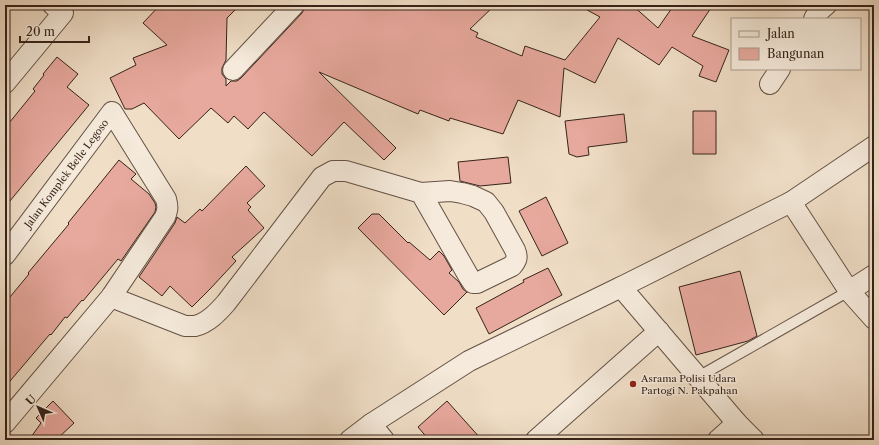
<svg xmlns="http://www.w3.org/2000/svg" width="879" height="445" font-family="'Libre Caslon Text',serif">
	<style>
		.building { fill: #e7a89d; stroke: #36231a }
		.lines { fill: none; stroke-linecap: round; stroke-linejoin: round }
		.service-casing { stroke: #645245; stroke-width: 12 }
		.minor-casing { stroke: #645245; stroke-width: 22 }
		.service { stroke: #f5eadb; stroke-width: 10 }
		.minor { stroke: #f5eadb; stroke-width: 20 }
		.poi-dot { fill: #8f2418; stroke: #f5eadb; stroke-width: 1.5 }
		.labels { text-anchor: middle; stroke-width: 3; stroke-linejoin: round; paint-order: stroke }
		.street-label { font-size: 10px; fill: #36231a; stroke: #f5eadb }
		.poi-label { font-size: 10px; fill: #36231a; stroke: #f5eadb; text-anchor: start }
	</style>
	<rect width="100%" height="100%" fill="#f0dec7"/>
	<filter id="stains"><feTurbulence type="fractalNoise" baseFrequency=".005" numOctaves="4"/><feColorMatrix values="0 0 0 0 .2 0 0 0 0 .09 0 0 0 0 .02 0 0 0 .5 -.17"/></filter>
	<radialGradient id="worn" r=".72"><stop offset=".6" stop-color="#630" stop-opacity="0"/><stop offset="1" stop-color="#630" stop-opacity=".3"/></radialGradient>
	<path class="building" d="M160 5H240L227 18 226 60 222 68V74L226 79V86L231 81H237L241 78 302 13 306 5H495L470 29 478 33 476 37 522 56 525 46 565 60 600 17 578 5H632L658 28 674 5H713L692 36 729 50 716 82 699 76 703 66 672 47 659 65 618 38 595 83 564 68 560 117 518 100 503 134 450 118 449 121 420 110 418 114 319 72 396 148 384 160 344 122 312 156 264 112 248 129 234 116 228 123 211 108 179 139 144 103 132 109H125L110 78 136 65 133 58 167 45 143 23Z
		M57 57 78 74 67 87 89 105 5 207V128L35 91 33 89 44 75 43 74Z
		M693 111H716V154H693Z
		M624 114 627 142 588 147 589 155 577 157 569 154 565 121Z
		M508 157 511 183 480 186 460 181 458 162Z
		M119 160 136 174 131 179 149 194 155 203 156 207 155 212 121 261 118 259 83 301 82 300 67 318 65 317 51 335 50 334 5 387V303L29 274 28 273 69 224 68 223Z
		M246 166 265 186 247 203 251 207 248 210 264 228 232 257 236 261 210 289 192 307 170 286 162 296 139 277 175 223 177 217 185 223 200 209 202 211Z
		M546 197 568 243 542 256 519 211Z
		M372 214H379L408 243 409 242 430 260 439 251 444 256 452 270 449 273 459 282 463 289 467 292 444 315 358 228Z
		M548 268 562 295 489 334 476 308 524 282 523 280Z
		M740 271 757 336 748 341 696 355 679 287Z
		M53 401 74 423 56 440H29L41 423 36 418Z
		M447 401 482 440H429L418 427Z"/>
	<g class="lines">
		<g class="service-casing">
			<path id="service" d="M698 377 849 291"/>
		</g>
		<g class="minor-casing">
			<g id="minor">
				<path d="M814 19 818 12 826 5"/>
				<path d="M233 70 294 5"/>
				<path d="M5 83 63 13 53 5"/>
				<path d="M770 84 780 69"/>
				<path d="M791 202 849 291 874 319"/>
				<path id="s1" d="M5 255 112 112 166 199C168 207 168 209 165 217L111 297 5 423"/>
				<path d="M621 287 791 202 874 146"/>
				<path d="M849 291 874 275"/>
				<path d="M111 297 185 326C188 326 192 326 195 326 208 323 218 312 226 303L322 177 333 171H346L421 193 450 191 462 193 473 196 486 202 494 212 515 250C518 257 517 260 512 266L477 283H473L469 277 421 193"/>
				<path d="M371 424 469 361 621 287 737 423 754 440"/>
				<path d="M350 440 371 424 384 440"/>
				<path d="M536 440 659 331"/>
				<path d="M718 440 737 423"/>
			</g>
		</g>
		<use href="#service" class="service"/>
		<use href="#minor" class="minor"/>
	</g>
	<circle class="poi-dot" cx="633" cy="384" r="4"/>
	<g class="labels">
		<g class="street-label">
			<text dy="4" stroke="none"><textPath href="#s1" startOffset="102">Jalan Komplek Belle Legoso</textPath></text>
		</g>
		<g class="poi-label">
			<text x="641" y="382">Asrama Polisi Udara<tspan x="641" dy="12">Partogi N. Pakpahan</tspan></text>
		</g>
	</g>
	<rect width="879" height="445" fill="none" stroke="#f0dec7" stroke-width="20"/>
	<rect x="6" y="6" width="867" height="433" fill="none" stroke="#36231a" stroke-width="2"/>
	<rect x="10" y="10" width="859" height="425" fill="none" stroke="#36231a"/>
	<rect x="731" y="18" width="130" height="52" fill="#f5eadb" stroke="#a99a8e"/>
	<rect x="739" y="31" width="20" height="6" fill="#f5eadb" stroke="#a99a8e"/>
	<text x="767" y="38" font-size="12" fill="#36231a">Jalan</text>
	<rect x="739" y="48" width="20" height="12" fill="#e7a89d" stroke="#a99a8e"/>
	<text x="767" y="58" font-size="12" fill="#36231a">Bangunan</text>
	<g transform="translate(38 407) rotate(315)" stroke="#f5eadb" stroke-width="3" paint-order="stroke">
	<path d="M0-3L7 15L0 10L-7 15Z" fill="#36231a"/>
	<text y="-6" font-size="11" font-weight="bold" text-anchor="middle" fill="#36231a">U</text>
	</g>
	<path d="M20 36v6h69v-6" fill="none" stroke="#36231a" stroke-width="2"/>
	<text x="26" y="36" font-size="12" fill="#36231a" stroke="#f5eadb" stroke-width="3" paint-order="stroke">20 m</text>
	<rect width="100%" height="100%" filter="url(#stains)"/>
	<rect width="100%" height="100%" fill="url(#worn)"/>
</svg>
